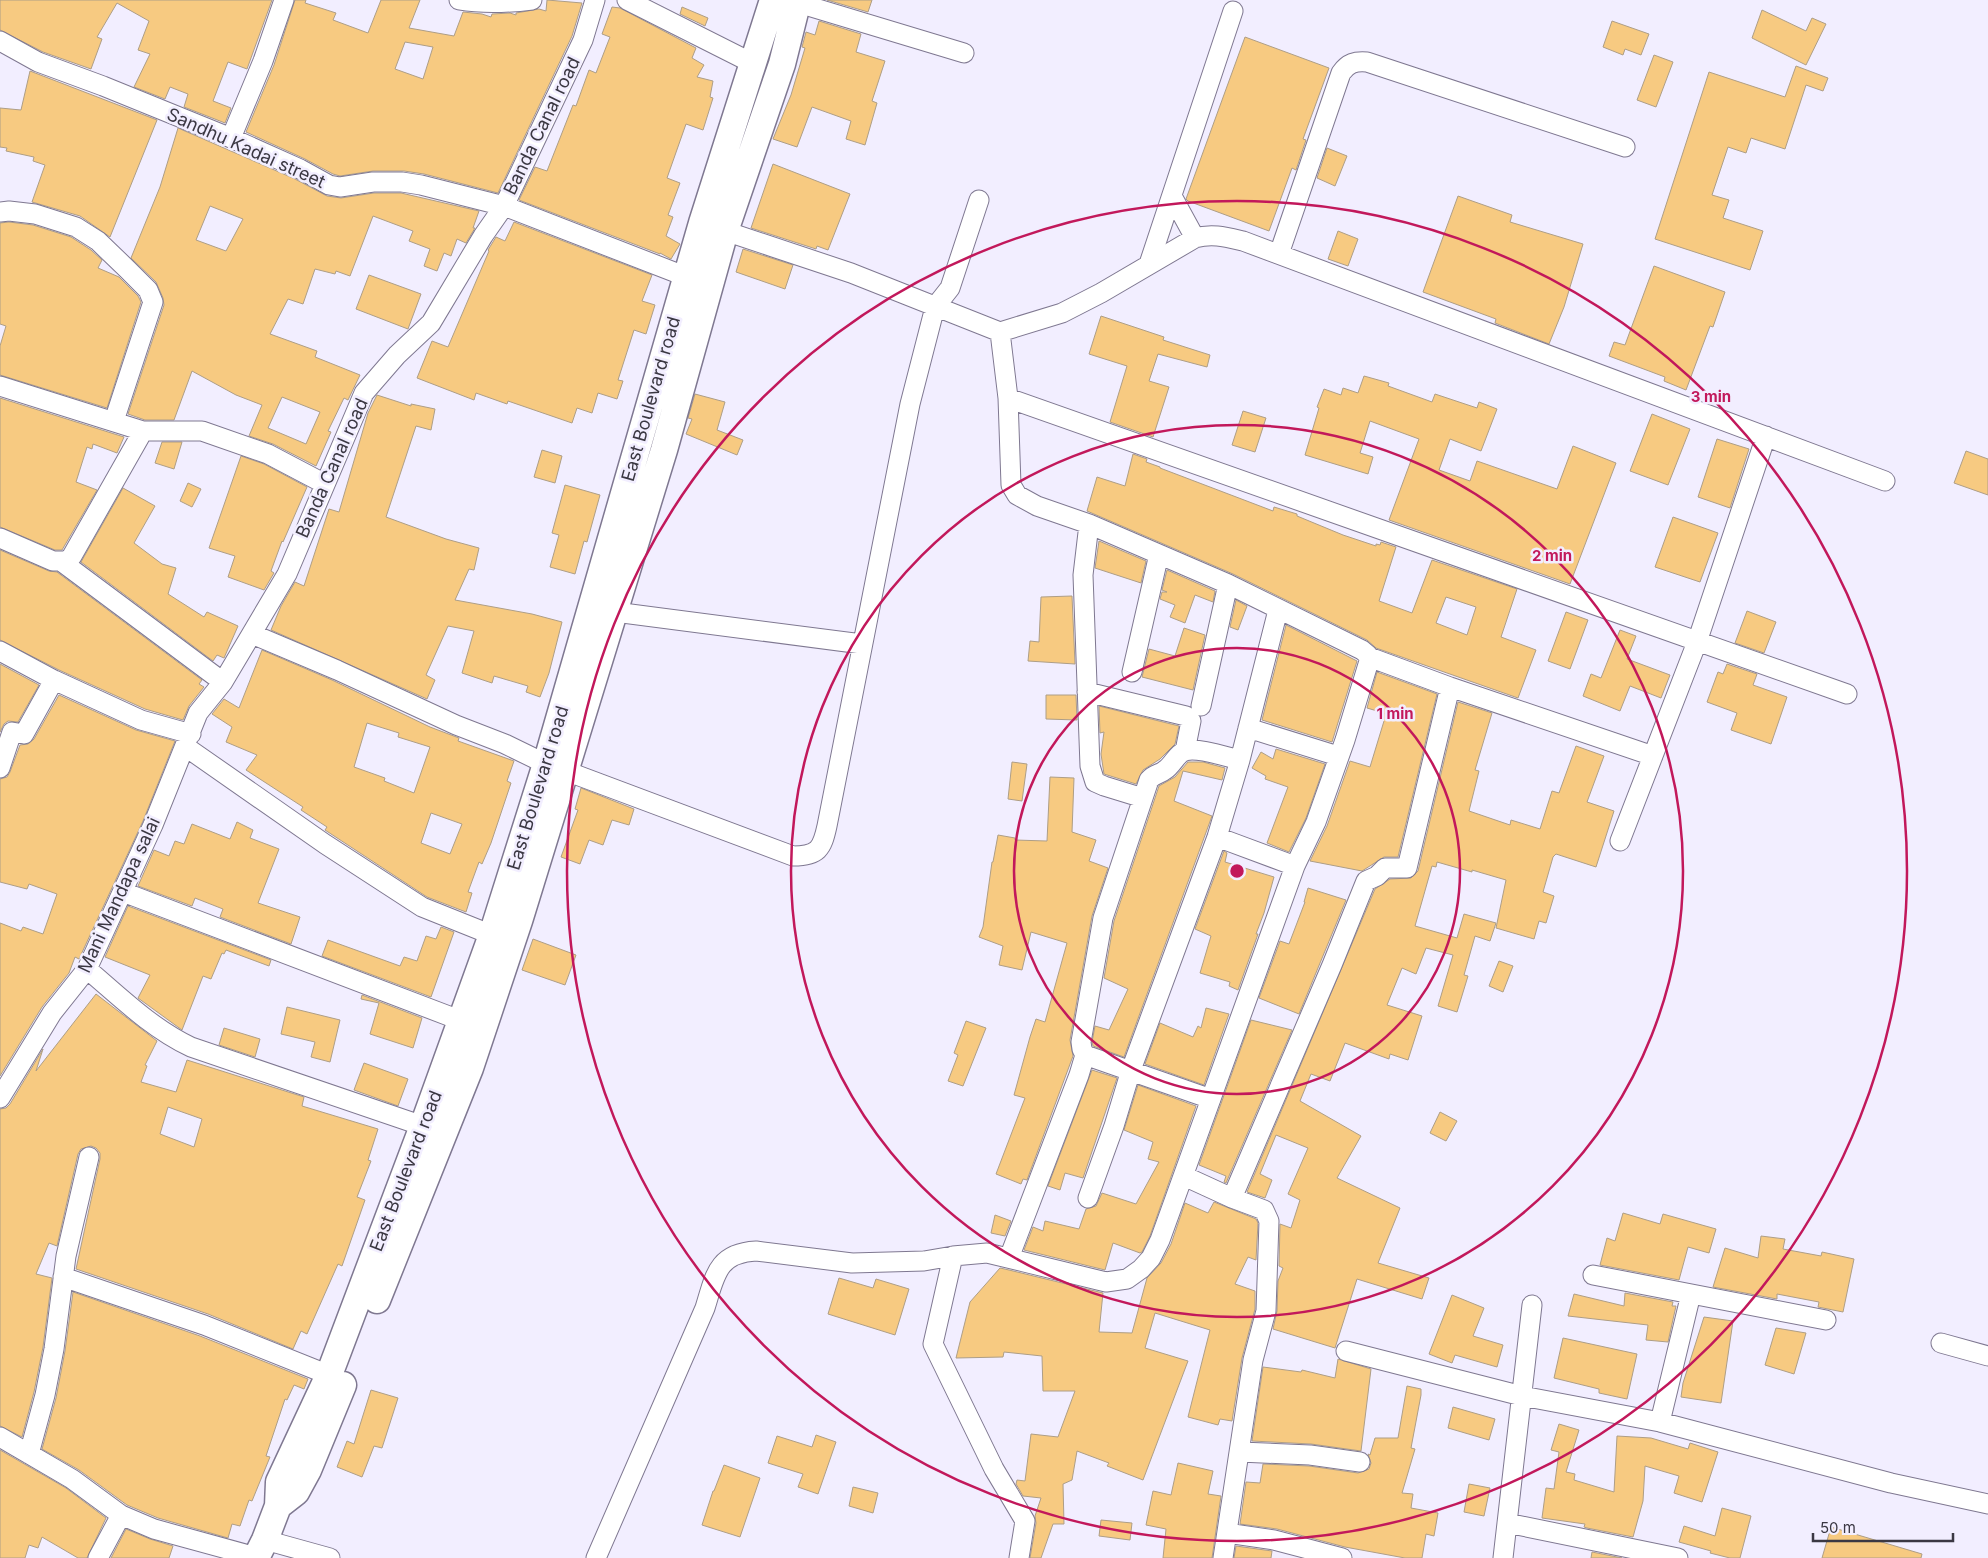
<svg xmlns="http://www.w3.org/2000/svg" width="1988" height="1558" font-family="Inter,sans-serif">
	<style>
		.building { fill: #f7ca81; stroke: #ae9e86; fill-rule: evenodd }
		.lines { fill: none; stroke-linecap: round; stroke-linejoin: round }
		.street-casing { stroke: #7f7891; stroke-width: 21 }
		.secondary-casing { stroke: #7f7891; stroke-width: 29 }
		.street { stroke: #fff; stroke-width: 19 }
		.secondary { stroke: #fff; stroke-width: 26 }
		.ring { fill: none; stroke: #c2185b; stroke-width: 2.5 }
		.labels { text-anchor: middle; stroke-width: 5; stroke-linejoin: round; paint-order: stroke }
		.street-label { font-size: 18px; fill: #3b3843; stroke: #f2eeff }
		.centre { fill: #c2185b; stroke: #f2eeff; stroke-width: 2.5 }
		.ring-label { font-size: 15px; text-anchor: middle; font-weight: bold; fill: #c2185b; stroke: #f2eeff; stroke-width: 5; stroke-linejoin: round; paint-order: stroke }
	</style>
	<rect width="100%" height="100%" fill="#f2eeff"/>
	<path class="building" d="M0 0H272L247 69 228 62 213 101 231 108 225 123 184 107 188 94 170 87 165 99 134 87 150 54 138 50 149 21 117 3 97 37 102 39 91 69 43 52 0 30Z
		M295 0H306L305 3 336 13 333 20 368 33 381 0H420L409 28 454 36 463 12 482 14 491 17 492 14 510 13 516 15V13L539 9 546 11 547 0 582 3 572 36 498 193 424 174 404 171H373L340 176 333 174 305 159 246 132 274 65ZM405 42 433 47 423 79 395 69Z
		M827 0H872L868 12Z
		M612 7 620 8 696 48 692 58 704 65 697 77 713 81 710 97 713 98 703 130 686 124 667 178 680 183 668 215 673 217 666 236 680 244 671 259 660 253V254L519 200 535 167 547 171 573 105 576 106 589 70 596 73 610 37 602 34Z
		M682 7 708 18 705 26 680 14Z
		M1762 10 1806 31 1812 18 1826 24 1806 65 1752 38Z
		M819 21 861 34 856 52 885 61 872 101 877 103 865 145 846 139 851 121 812 107 797 147 773 139 791 95 805 48 802 47 806 32 815 35Z
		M1612 21 1649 34 1641 55 1625 49 1623 55 1603 47Z
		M1245 37 1329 68 1303 139 1306 140 1296 170 1292 168 1269 231 1188 201 1186 199Z
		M1654 55 1673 62 1656 107 1637 100Z
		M1796 66 1828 78 1823 91 1806 85 1785 149 1751 138 1746 153 1728 147 1712 195 1729 200 1723 218 1763 231 1750 270 1655 239 1709 72 1785 97Z
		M30 71 157 120 110 237 80 216 32 202 45 165 33 161 34 157 6 151 7 148 0 147V108L21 110Z
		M178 128 295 179 327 196 341 198 374 193H401L479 211 473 228H475L466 243 457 239 451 256 444 253 437 271 424 266 430 249 409 241 413 231 373 216 350 276 336 271 335 274 315 269 303 304 288 299 270 334 317 351 315 357 360 375 348 400 344 398 328 431 331 432 316 466 273 444 249 436 262 405 236 395 192 371 174 420H145L128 414 164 305 163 298 156 282 131 258 160 187ZM210 206 243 219 226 251 196 240ZM282 397 320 412 306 444 268 428Z
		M1327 148 1347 156 1335 186 1317 178Z
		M773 164 850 194 828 250 817 246 816 249 751 228Z
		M1458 196 1512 215 1510 222 1583 244 1564 307 1549 344 1495 323 1496 319 1423 292Z
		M9 222 33 225 71 237 91 250 102 260 98 268 119 277 138 296 141 302 107 408 0 375V346L6 326 0 324V223Z
		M514 222 652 275 642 301 655 305 646 334 634 330 618 380 623 381 617 399 598 393 592 413 577 408 572 423 508 401 507 404 476 393 474 400 417 378 432 341 448 347 489 251 488 250 496 237 505 241Z
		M1338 231 1358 239 1348 266 1328 259Z
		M743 249 793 265 785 289 736 272Z
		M1654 266 1725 292 1713 327 1710 326 1686 390 1664 381 1665 377 1609 356 1614 342 1625 345Z
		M369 275 421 294 408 329 356 309Z
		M1101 316 1164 337 1163 340 1210 355 1207 367 1158 354 1149 381 1169 387 1153 437 1110 422 1127 366 1089 354Z
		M1364 376 1389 383 1388 386 1432 402 1435 394 1477 408 1479 402 1497 409 1481 451 1450 439 1439 470 1470 481 1477 461 1557 489 1573 446 1616 463 1570 584 1389 520 1419 439 1370 421 1360 453 1373 457 1368 474 1305 455 1319 408 1317 407 1324 389 1341 395 1343 388 1358 393Z
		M695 394 725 402 717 430 743 440 737 455 686 434 692 419 688 418Z
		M377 395 411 406V404L435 409 431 430 416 426 386 517 446 539 479 548 474 570 469 569 455 600 532 614 562 622 549 673 540 697 526 692 528 686 494 676 492 683 462 673 474 631 448 626 426 675 435 680 427 699 271 630 281 606 295 582 304 586 329 509 339 512 368 413Z
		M0 398 124 437 117 453 93 444 92 449 87 447 76 482 97 490 62 550H55L0 527Z
		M1243 411 1266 418 1255 452 1232 445Z
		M1652 414 1690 429 1668 485 1630 471Z
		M1717 439 1749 449 1730 508 1698 497Z
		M162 442H182L174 469 155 463Z
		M542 450 562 456 555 483 534 477Z
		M1966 451 1988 459V495L1954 483Z
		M1133 454 1147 459 1146 462 1160 467V468L1273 511 1274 507 1297 514V516L1343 535 1376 546V544L1380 545 1381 542 1396 547 1379 601 1412 613 1432 560 1517 589 1501 637 1536 650 1518 698 1376 648 1367 640 1233 574 1087 511 1097 477 1125 486ZM1446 597 1476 607 1467 635 1436 623Z
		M241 456 264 464 307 487 283 542 282 541 271 571 274 573 264 590 228 577 235 556 209 548Z
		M188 483 201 489 192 507 180 501Z
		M565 485 600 495 587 542 584 541 575 574 550 567 559 535 552 533Z
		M123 488 155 506 134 543 162 564 176 568 168 594 204 617 207 612 238 626 224 658 217 655 213 661 81 562Z
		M1673 517 1718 533 1700 582 1655 567Z
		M1099 541 1146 561 1141 583 1095 568Z
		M0 550 49 571 57 572 202 680 199 684 204 687 189 706 183 720 145 709 59 670 0 640Z
		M1167 570 1215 591 1213 602 1195 595 1185 623 1170 617 1175 605 1160 599 1162 592H1167L1162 590Z
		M1072 596 1075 664 1028 661 1030 641 1039 642 1041 597Z
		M1236 600 1247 606 1238 630 1230 627Z
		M1747 611 1776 622 1764 653 1735 643Z
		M1566 612 1588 620 1570 669 1548 661Z
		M1286 625 1357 661 1332 742 1262 720Z
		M1184 628 1205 635 1193 690 1142 677 1149 649 1175 656Z
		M1620 630 1636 636 1627 659 1670 675 1661 698 1630 686 1620 711 1583 696 1591 674 1601 678Z
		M262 650 332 680 430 727 459 738 458 741 514 761 507 781 511 783 491 843 482 864 479 862 468 892 472 893 466 912 427 897 325 830 327 827 301 810 303 807 246 770 257 755 226 742 232 727 212 714 224 699 239 708ZM367 723 399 733 398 737 430 747 414 793 384 781 385 778 354 767ZM431 813 462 824 450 854 421 843Z
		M0 664 39 685 18 722 8 721 4 724 0 732Z
		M1727 664 1757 674 1753 685 1787 697 1771 744 1731 730 1737 713 1707 702 1718 672 1723 674Z
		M1377 672 1437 694 1398 857H1384L1362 871 1310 861 1327 826 1350 761 1370 767 1384 721 1382 720 1384 713 1367 708Z
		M59 695 136 730 175 741 143 821 79 959 75 957 69 973 42 1007 0 1076V923L21 931 23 927 43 934 57 894 29 884 27 889 0 882V779L7 777 10 772 20 745 28 744 34 739Z
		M1046 695H1076L1077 720 1046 719Z
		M1458 702 1492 713 1475 770 1479 771 1469 811 1510 825 1511 820 1540 829 1552 791 1559 793 1576 746 1604 756 1587 802 1614 811 1596 867 1556 854 1553 857 1543 892 1554 896 1546 923 1539 921 1534 939 1496 928 1506 880 1472 870V872L1437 862 1436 867 1432 866 1415 926 1457 938 1464 914 1496 923 1490 941 1475 936 1464 975 1468 976 1457 1012 1438 1006 1453 955 1426 948 1416 974 1402 968 1387 1005 1422 1016 1408 1060 1390 1054 1389 1059 1345 1043 1330 1081 1311 1074 1300 1101 1361 1136 1337 1178 1400 1208 1378 1263 1429 1278 1422 1299 1357 1279 1335 1348 1273 1329 1277 1311 1278 1281 1283 1268 1279 1266 1280 1224 1291 1228 1300 1200 1288 1194 1308 1148 1276 1135 1260 1174 1272 1180 1265 1198 1247 1192 1375 889 1390 879 1411 878 1418 871Z
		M1099 706 1179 726 1175 744 1160 759 1143 770 1136 784 1104 774 1101 754 1104 732 1100 733Z
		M1276 749 1325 764 1306 818 1289 852 1267 843 1288 787 1265 779 1266 776 1252 768 1261 752 1273 759Z
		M1012 762 1027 764 1022 801 1008 799Z
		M1188 762H1203L1225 768 1222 780 1183 771 1174 801 1212 816 1124 1057 1093 1046 1092 1042 1095 1026 1109 1030 1128 989 1104 978 1114 921 1159 786 1175 777Z
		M1050 777 1074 778 1072 832 1096 840 1089 861 1108 868 1092 916 1070 1040 1073 1056 1027 1180 1023 1179 1021 1184 996 1174 1025 1098 1014 1095 1030 1037 1036 1019 1045 1022 1067 943 1031 932 1022 970 999 965 1003 946 979 937 983 927 992 862H993L998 835 1015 838V840L1047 841Z
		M581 788 634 809 629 825 612 820 603 845 589 840 580 864 561 857 578 810 575 809Z
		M237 822 253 830 250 838 279 849 258 903 300 917 291 944 220 917 223 909 195 898 192 906 138 886 154 850 169 856 175 841 184 844 192 824 230 839Z
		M1224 851 1227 853 1225 862 1274 877 1264 913 1256 934H1258L1238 990 1229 986 1230 982 1200 973 1211 936 1195 929Z
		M1308 888 1346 900 1299 1014 1259 998 1280 941 1289 944 1305 902H1304Z
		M128 906 271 960 269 966 226 950 224 954 222 953 211 979 203 976 182 1030 138 998 150 975 105 957Z
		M441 927 454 932 431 997 322 956 328 940 400 966 404 957 417 961 426 936 436 939Z
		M533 939 576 955 565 985 522 970Z
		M1499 961 1513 966 1503 992 1489 986Z
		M96 994 157 1041 145 1065 147 1066 141 1082 176 1092 187 1060 304 1097 302 1106 378 1129 368 1160 371 1161 357 1197 365 1200 342 1266 338 1264 307 1334 301 1331 293 1349 208 1314 76 1269 100 1159V1153L96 1148 91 1146 81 1149 78 1154 57 1246 49 1243 36 1274 52 1278 43 1347 34 1392 22 1437 0 1426V1109L6 1108 10 1104 43 1049 36 1071ZM168 1107 202 1119 194 1147 160 1134Z
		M362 995 422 1018 413 1048 370 1034 379 1003 361 999Z
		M287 1007 340 1020 330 1062 311 1057 315 1042 281 1034Z
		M1206 1008 1229 1014 1204 1085 1145 1064 1160 1023 1193 1037 1198 1026 1201 1028Z
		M1251 1020 1292 1030 1226 1183 1224 1182 1226 1176 1199 1165Z
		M966 1021 986 1028 963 1086 948 1081 958 1055 954 1053Z
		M224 1028 260 1039 255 1057 219 1045Z
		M364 1063 408 1079 398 1106 354 1090Z
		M1092 1070 1117 1078 1083 1178 1065 1173 1060 1190 1048 1186Z
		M1138 1085 1196 1106 1150 1236 1142 1252 1140 1253 1113 1243 1105 1270 1024 1250 1033 1227 1043 1231 1045 1221 1079 1229 1086 1209 1096 1206 1102 1193 1136 1204 1159 1162 1148 1159 1153 1142 1124 1130Z
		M1440 1112 1457 1121 1446 1141 1430 1133Z
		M1214 1202 1256 1219 1258 1223 1256 1260 1248 1257 1235 1284 1255 1291V1309L1242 1358 1232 1421 1220 1419 1218 1425 1188 1417 1210 1330 1155 1313 1145 1348 1188 1361 1143 1480 1107 1466 1109 1463 1077 1451 1072 1480 1063 1484 1064 1524H1053L1041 1558H1030L1036 1523 1035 1516 1041 1498 1023 1496 1016 1484 1017 1480 1025 1481 1031 1434 1058 1437 1075 1391H1043L1042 1356 1004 1352 1003 1357 956 1358 970 1302 1000 1268 1009 1270 1103 1293 1099 1332 1132 1333 1147 1278 1161 1263 1171 1244 1185 1203 1208 1213Z
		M1623 1213 1660 1224 1663 1214 1716 1229 1709 1253 1688 1247 1679 1280 1600 1265 1607 1238 1615 1241Z
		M995 1215 1011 1221 1005 1236 991 1233Z
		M1761 1236 1785 1239 1783 1249 1821 1256 1822 1252 1854 1259 1843 1312 1818 1307 1819 1302 1777 1294V1299L1713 1287 1725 1248 1758 1258Z
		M839 1278 873 1288 876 1279 909 1289 895 1335 828 1314Z
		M73 1292 200 1336 308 1379 304 1389 294 1385 287 1400 285 1399 266 1456 270 1457 252 1501 249 1500 240 1526 232 1524 228 1538 158 1518 127 1505 79 1470 42 1449 56 1398 65 1351Z
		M1625 1293 1673 1302 1672 1306H1676L1668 1342 1646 1340 1648 1325 1568 1316 1574 1294 1624 1306Z
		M1452 1295 1484 1308 1473 1336 1503 1345 1497 1367 1455 1355 1452 1363 1429 1354Z
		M1704 1317 1733 1321 1721 1403 1681 1397 1683 1383Z
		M1776 1328 1806 1333 1794 1374 1765 1365Z
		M1563 1338 1637 1354 1627 1399 1599 1393V1389L1554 1378Z
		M1338 1359 1371 1369 1361 1451 1311 1444 1252 1441 1263 1367 1301 1372 1302 1370 1335 1378Z
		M1407 1386 1421 1389V1395L1411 1448 1415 1449 1402 1493 1413 1494 1411 1508 1438 1513 1434 1536 1426 1534 1422 1558H1405L1345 1547 1277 1529 1240 1524 1246 1482 1260 1483 1263 1464 1309 1466 1358 1473 1369 1469 1371 1463 1368 1454 1370 1455 1375 1438H1398Z
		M371 1390 398 1398 382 1448 374 1446 362 1477 337 1467 347 1441 354 1444Z
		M1453 1407 1495 1419 1489 1440 1448 1428Z
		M1559 1424 1579 1430 1566 1472 1575 1474 1574 1480 1614 1492 1617 1436 1651 1438 1688 1449 1690 1443 1718 1452 1702 1502 1674 1493 1679 1476 1645 1466 1643 1501 1633 1537 1587 1528 1584 1527 1585 1524 1542 1518 1546 1488 1554 1489 1559 1452 1551 1450Z
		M816 1435 836 1442 818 1494 798 1487 803 1474 768 1463 777 1436 812 1447Z
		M0 1450 66 1488 106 1518 87 1558H78L42 1537 38 1548 29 1545 25 1558H0Z
		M1178 1463 1213 1471 1208 1494 1221 1496 1212 1558H1163L1166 1529 1146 1525 1153 1491 1171 1495Z
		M724 1465 760 1478 740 1537 702 1525 713 1491H714Z
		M1469 1484 1490 1488 1484 1516 1464 1512Z
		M853 1487 878 1493 873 1513 849 1506Z
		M1722 1508 1751 1516 1740 1558H1730L1710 1553 1711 1551 1679 1542 1684 1526 1715 1536Z
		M1101 1520 1132 1523 1130 1540 1099 1536Z
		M1831 1527 1922 1554 1921 1558H1822Z
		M126 1529 150 1539 173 1546 169 1558H111Z
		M1236 1546 1272 1551 1271 1558H1234Z
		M1592 1552 1622 1558H1591Z"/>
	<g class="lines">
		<g class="street-casing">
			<path id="street" d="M459 0C483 4 508 3 532 0
				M627 0 752 63
				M798 3 964 53
				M0 41 38 62 103 86 231 138 300 169 329 185 340 187 373 182H402L421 185 504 206 687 277
				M231 138 263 61 284 0
				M1172 196 1195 238
				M0 212 9 211 35 214 76 227 98 241 127 269 148 290 153 302 114 421
				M1279 254 1341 73C1348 63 1355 61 1367 62L1625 147
				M1149 264 1233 11
				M1000 332 1062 313 1101 293 1195 238C1212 233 1226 237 1243 241L1885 481
				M0 386 143 431H202L268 454 325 484
				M1008 398 1847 694
				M1089 524 1083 575 1090 766 1095 782 1104 786 1143 798
				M0 538 53 561H67L72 556 143 431
				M62 562 223 682
				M615 612 862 644
				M252 634 337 670 456 725 505 744 546 764
				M0 651 54 680 141 720 191 734
				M1369 657 1450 687 1653 756
				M1132 672 1159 554
				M1087 692 1186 716 1191 721 1185 751
				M1201 706 1228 584
				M1248 728 1338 756
				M186 747 325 844 422 907 492 935
				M0 768 12 732 24 734 54 680
				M566 771 793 856C818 856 822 849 827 826L910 404 935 307 950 288 979 200
				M1217 837 1295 866
				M1620 841 1697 642 1766 436
				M123 892 462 1021
				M87 969C120 997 151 1028 191 1047L423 1126
				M1085 1055 1211 1099
				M0 1098 52 1013 87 969 153 825 198 713 223 682 287 574 364 393 397 355 431 323 483 236 504 206 583 40 595 0
				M1184 1176 1232 1198 1264 1210 1269 1221 1266 1311 1253 1360 1223 1558
				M1088 1198 1114 1126 1131 1070 1217 837 1240 760 1278 610
				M1232 1198 1332 965 1366 881 1377 876 1385 868H1407L1450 687
				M953 1256 933 1344 994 1469 1025 1521 1019 1558
				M1009 1258 1079 1075 1085 1055 1082 1049 1081 1042 1103 918 1149 780C1155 773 1159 775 1165 770 1173 765 1176 754 1185 751 1198 747 1227 757 1240 760
				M1593 1275 1826 1320
				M63 1277 204 1325 329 1375
				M1941 1343 1988 1356
				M1346 1351 1522 1396 1660 1422 1891 1483 1988 1504
				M1660 1422 1691 1294
				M0 1437 72 1479 121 1515 154 1529 256 1557
				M1240 1452 1310 1455 1360 1462
				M29 1454 45 1395 54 1349 66 1256 89 1157
				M1507 1523 1678 1558
				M1227 1533 1274 1540 1342 1558
				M265 1540 330 1558
				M98 1558 121 1515
				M596 1558 705 1308C715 1276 717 1253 756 1251L852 1263 924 1261 953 1256 987 1253 1106 1282 1127 1279 1141 1269 1151 1258 1160 1240 1295 866 1316 822 1345 740 1369 661 1368 655 1362 650 1228 584 1089 524 1037 506 1017 495 1011 485 1008 398 1000 332 851 273 725 231
				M1503 1558 1532 1305"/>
		</g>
		<g class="secondary-casing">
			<path id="secondary" d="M377 1300 470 1068 519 921 664 450 725 231 782 64 798 0
				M278 1506 296 1492 308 1470 343 1385
				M256 1558 265 1540 278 1506 279 1482 329 1375 423 1126 492 935 546 764 702 223 773 0"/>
		</g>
		<use href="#street" class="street"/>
		<use href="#secondary" class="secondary"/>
	</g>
	<g class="ring">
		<circle cx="1237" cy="871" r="223"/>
		<circle cx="1237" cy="871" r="446"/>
		<circle cx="1237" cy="871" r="670"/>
	</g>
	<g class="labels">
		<g class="street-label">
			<text transform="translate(542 126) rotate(-64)" y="6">Banda Canal road</text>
			<text transform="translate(246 148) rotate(24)" y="6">Sandhu Kadai street</text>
			<text transform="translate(651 399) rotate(-74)" y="6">East Boulevard road</text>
			<text transform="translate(332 468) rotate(-66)" y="6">Banda Canal road</text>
			<text transform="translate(538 788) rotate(-73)" y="6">East Boulevard road</text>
			<text transform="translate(119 895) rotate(-65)" y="6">Mani Mandapa salai</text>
			<text transform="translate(406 1171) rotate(-69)" y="6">East Boulevard road</text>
		</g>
	</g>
	<circle cx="1237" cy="871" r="8" class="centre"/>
	<g class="ring-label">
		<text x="1711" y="402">3 min</text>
		<text x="1552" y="561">2 min</text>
		<text x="1395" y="719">1 min</text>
	</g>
	<path d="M1813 1533v8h140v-8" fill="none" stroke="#3b3843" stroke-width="2.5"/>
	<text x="1820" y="1533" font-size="15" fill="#3b3843" stroke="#f2eeff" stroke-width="4" paint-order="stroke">50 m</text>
</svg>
